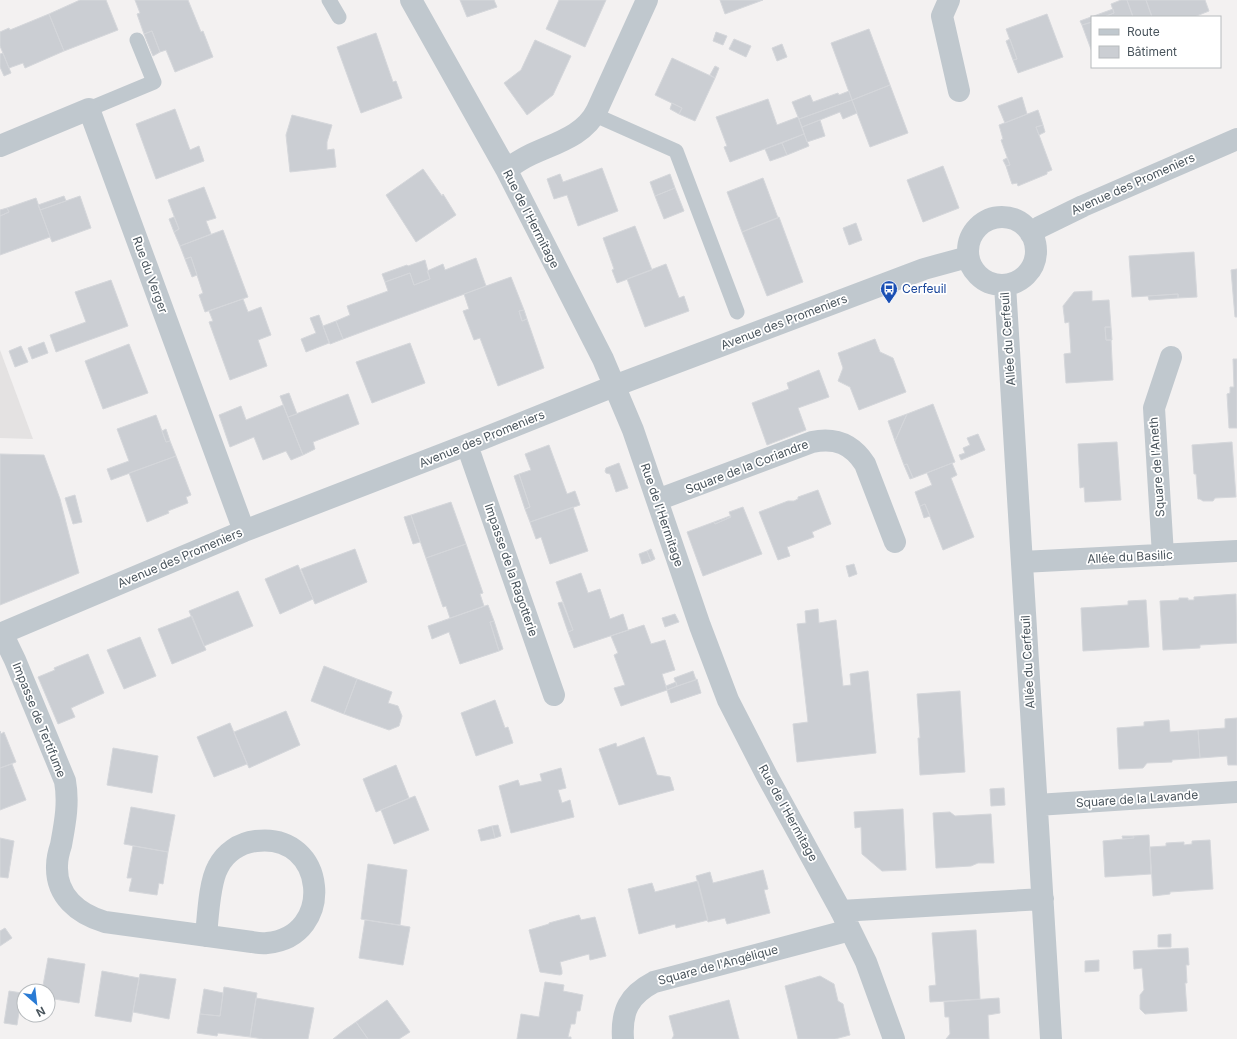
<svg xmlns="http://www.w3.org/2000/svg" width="1237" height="1039" font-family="Inter,sans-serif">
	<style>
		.education { fill: #e4e2e2 }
		.building { fill: #cbced3; stroke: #d5d7db }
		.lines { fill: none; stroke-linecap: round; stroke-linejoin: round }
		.service { stroke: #c0c8ce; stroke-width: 15 }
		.minor { stroke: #c0c8ce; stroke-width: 22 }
		.labels { text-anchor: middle; stroke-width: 3.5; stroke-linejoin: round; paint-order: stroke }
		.street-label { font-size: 12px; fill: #4a555d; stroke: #fff }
		.transit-label { font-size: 12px; fill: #164399; stroke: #fff; text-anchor: start }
	</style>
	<rect width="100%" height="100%" fill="#f3f1f1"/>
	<path class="education" d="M0 350 33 439 0 438Z"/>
	<path class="building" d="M80 0H106L118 30 64 51 49 14Z
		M135 0H188L201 32 203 31 213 57 175 72 166 50 160 52 152 31 144 34 137 14 140 13Z
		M460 0H494L497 7 467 17Z
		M559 0H606L585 47 546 29Z
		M720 0H763L725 14Z
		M1121 0H1127L1133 17H1104L1114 13 1111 4Z
		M1127 0H1146L1152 17H1133Z
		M1146 0H1205L1209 11 1194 17H1152Z
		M1113 9 1114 13 1104 17H1092V22L1082 25 1080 21Z
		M49 14 64 51 25 68 23 63 9 68 0 46V32L9 28 10 30Z
		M1047 14 1063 57 1018 73 1013 60 1017 59 1006 29Z
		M1092 22V52L1082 25Z
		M869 29 890 85 852 100 831 43Z
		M152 31 160 52 153 56 144 34Z
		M716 32 727 36 723 45 713 41Z
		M376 33 393 82 396 81 402 98 361 113 337 47Z
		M734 39 751 46 746 57 729 49Z
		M1010 39 1017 59 1013 60 1006 41Z
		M535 40 571 56 553 95 527 115 504 83 521 70Z
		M782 44 787 57 777 61 772 48Z
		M3 53 11 73 4 76 0 67V54Z
		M672 58 715 78 695 121 679 114 682 108 655 95Z
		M715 66 719 68 715 78 710 75Z
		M890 85 908 133 870 147 852 100Z
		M849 91 852 100 799 119 792 102 810 95 813 102 838 93 839 95Z
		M1022 97 1027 114 1005 123 998 106Z
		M768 99 777 125 798 117 804 134 730 162 724 147 727 146 716 117Z
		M852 100 857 113 843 119 840 112 802 127 799 119Z
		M672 103 682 108 679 114 670 109Z
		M175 109 190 150 199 146 204 161 156 179 136 124Z
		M1038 110 1043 125 1036 127 1052 170 1047 172V174L1018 186 1017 183 1012 184 1006 166 1010 165 1001 140 1003 139 999 125Z
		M292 115 332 125 327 142V150L334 149 336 167 290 172 286 135Z
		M820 120 825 136 807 142 802 127Z
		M1043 125 1045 132 1039 135 1036 127Z
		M804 134 809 146 787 155 782 143Z
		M782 143 787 155 770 161 765 149Z
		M1007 158 1010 165 1006 166 1003 160Z
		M943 166 959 208 923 222 907 180Z
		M602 168 618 211 578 226 567 195 554 199 547 179 560 174 563 182Z
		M423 169 442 196 443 194 456 215 416 242 386 195Z
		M670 174 675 188 655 196 650 182Z
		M763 178 778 218 742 232 727 192Z
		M204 187 216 218 206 221 211 234 180 246 174 232 179 229 168 200Z
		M675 188 684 211 664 219 655 196Z
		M64 196 66 201 40 210 38 205Z
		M80 196 91 228 52 242 40 210Z
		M36 198 50 237 0 255V216L9 212 7 208Z
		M7 208 9 212 0 216V210Z
		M174 217 179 229 174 232 169 219Z
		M779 217 803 282 767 296 742 232Z
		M856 223 862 240 849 245 843 228Z
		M635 226 652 270 617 283 612 270 614 269 603 238Z
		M223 230 248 297 205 312 199 295 203 293 191 257 185 259 180 246Z
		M1194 252 1197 297 1178 298V294L1132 297 1129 256Z
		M191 257 197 275 192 277 185 259Z
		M476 258 486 286 343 339 336 321 350 315 347 306 388 291 385 282 410 273 414 285 430 279 427 271 443 264 445 270Z
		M425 260 430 279 414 285 410 273 385 282 382 274 407 265 408 266Z
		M666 264 679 298 684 296 689 311 645 327 627 279Z
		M1237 269V317H1235L1231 270Z
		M511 277 524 310 519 311 522 321 527 319 544 368 498 386 480 338 474 340 463 311 469 309 464 294Z
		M111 280 128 326 56 352 50 335 86 322 75 292Z
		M1092 291V301L1109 300 1111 327H1105L1106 340H1111L1113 380 1066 383 1064 354 1071 353 1069 322 1065 323 1063 306 1074 292Z
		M1178 294V298L1149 300 1148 296Z
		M243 299 248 312 261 307 271 335 258 340 267 366 230 380 209 322 213 321 209 311Z
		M524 310 527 319 522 321 519 311Z
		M319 315 329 343 306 352 301 339 316 333 310 318Z
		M336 321 343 339 330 344 323 326Z
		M1105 327H1111L1112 340H1106Z
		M875 339 880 352 893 358 906 392 859 410 850 387 838 381 843 368 838 353Z
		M44 342 48 353 32 359 28 348Z
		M410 343 425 383 372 403 356 362Z
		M129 344 148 393 103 409 85 361Z
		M21 346 28 362 15 367 9 351Z
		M1233 359H1237V428H1229L1227 394 1230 393V387H1234Z
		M819 370 829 397 798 408 806 430 767 445 752 403 789 389 787 383Z
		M289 393 297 414 288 417 280 396Z
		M348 394 359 424 313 442 315 449 303 455 288 417Z
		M933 404 955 462 913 478 907 464 904 465 895 441 907 414Z
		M283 405 303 455 291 460 286 451 263 460 254 437 230 447 219 415 241 406 246 420Z
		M907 414 895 441 888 421Z
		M156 415 166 442 170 441 176 456 111 480 107 469 129 461 117 429Z
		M166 429 170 441 166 442 162 431Z
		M978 434 985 450 961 460 959 455 965 453 963 448 970 445 967 438Z
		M1117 442 1121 500 1085 502 1084 487 1080 488 1078 444Z
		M1232 442 1236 497 1215 498 1213 501H1203L1200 499H1198L1196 474H1194L1192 445Z
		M549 445 567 494 575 491 580 505 530 522 525 509 530 507 519 474 531 470 525 454Z
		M0 454 44 455 60 499 79 573 0 605Z
		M176 456 191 495 186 497 188 503 168 511 169 513 147 522 129 473Z
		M619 463 628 488 616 492 610 474 606 473 605 471 606 468Z
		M952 463 957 475 951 478 974 537 943 550 925 504 920 506 915 492 932 485 927 473Z
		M907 464 913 478 910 479 904 465Z
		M519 474 530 507 525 509 514 476Z
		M818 490 831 524 812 532 814 537 787 547 790 556 778 560 759 512 788 501H794L798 499V497Z
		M75 495 82 522 73 524 65 498Z
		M451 502 466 544 426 558 411 515Z
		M925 504 930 516 924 518 920 506Z
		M573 507 588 551 550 564 541 537 536 539 530 522Z
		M743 507 762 554 703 576 687 532 714 522 715 524 731 517 729 512Z
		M411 515 420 542 413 544 404 517Z
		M730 516 731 517 715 524 714 522Z
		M466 544 483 593 480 594 484 606 450 618 446 606 443 607 426 558Z
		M355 549 367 582 315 604 301 569Z
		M651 549 655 559 651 561 647 551Z
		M647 551 651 561 642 564 639 554Z
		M854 564 857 574 849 577 846 566Z
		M298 565 313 599 280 614 265 579Z
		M581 573 588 593 600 589 610 619 623 614 628 630 574 648 568 632 573 630 556 582Z
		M238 591 253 626 204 646 189 611Z
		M1236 594 1237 643 1200 645V648L1163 650 1160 601 1179 600V598H1188V600H1194V597Z
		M1146 600 1149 647 1083 651 1081 608 1128 605V601Z
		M562 602 573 630 568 632 558 603Z
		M488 605 494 621 490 622 499 651 460 664 449 632 432 639 428 626Z
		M818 609 819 623 836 620 843 686 851 685 850 674 868 671 876 753 797 762 793 724 808 722 797 624 806 623 805 611Z
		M675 614 679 622 665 627 662 618Z
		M192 616 206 650 172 664 158 629Z
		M494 621 503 649 499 651 490 622Z
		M644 625 651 644 665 640 675 670 662 674 667 690 621 706 614 688 625 685 614 655 618 653 611 636Z
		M140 637 156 676 124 689 107 650Z
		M88 654 104 693 71 708 75 717 58 724 38 677 55 670 54 668Z
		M324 666 357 679 344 714 311 701Z
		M693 671 696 680 677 686 674 678Z
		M357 679 392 692 388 703 398 706 402 716 399 726 389 730 344 714Z
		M697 679 701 693 671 703 667 690Z
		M676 682 677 686 667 690 666 686Z
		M960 691 965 772 920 775 918 738H920L917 694Z
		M495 700 505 728 508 727 513 743 476 756 461 713Z
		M286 711 300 745 249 768 234 732Z
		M1237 718V765H1228L1227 756 1200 758 1198 730 1225 728V719Z
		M1169 720 1170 732 1198 730 1200 758 1172 760V762L1147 763 1143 768 1119 769 1117 728 1144 726V722Z
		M230 723 247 764 214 777 197 737Z
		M0 731 1 734 4 732 16 762 0 768Z
		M644 737 657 775 670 777 674 790 619 805 599 749 616 743 617 747Z
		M113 748 158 756 152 793 107 785Z
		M12 764 26 800 0 810V768Z
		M396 765 409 798 376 812 363 779Z
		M561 768 566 788 558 790 562 803 570 800 574 817 511 833 499 786 518 780 520 786 542 781 540 774Z
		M1004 788 1005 805 991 806 990 789Z
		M415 796 429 830 394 844 381 810Z
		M131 807 175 815 168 852 124 844Z
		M903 809 906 870 882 871 862 854 861 827 855 828 854 812Z
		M950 812 955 816 991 814 994 863H978L971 866 936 868 933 813Z
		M498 825 501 836 495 838 492 826Z
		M492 826 495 838 481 841 478 830Z
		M1149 835 1151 874 1105 877 1103 841 1134 838 1133 836Z
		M1122 836H1133L1134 838 1123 839Z
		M0 838 14 841 8 878 0 877Z
		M1210 840 1213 889 1170 892V894L1153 896 1150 847 1166 846V843L1184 842V845L1192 844V841Z
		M133 846 168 852 163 884 159 883 157 895 129 891 132 878H127Z
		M368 864 407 870 400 925 361 919Z
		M763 870 768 889 764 890 770 913 727 924 725 918 708 922 696 876 710 872 713 883Z
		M698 881 708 920 676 928 675 924 639 934 628 889 652 883 655 892Z
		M579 915 581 920 595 917 606 956 590 960 589 954 560 962 562 971V974L560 975 540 972 529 930 549 924V923Z
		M365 920 410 927 403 965 359 958Z
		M5 928 12 938 0 946V931Z
		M976 930 980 999 930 1002 929 986 936 985 932 933Z
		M1171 934V947H1158V935Z
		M1188 948 1189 965H1186L1187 983H1185L1187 1011 1145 1014 1140 1009V995L1144 990 1142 968 1134 969 1133 951Z
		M48 958 85 964 79 1003 48 998V991H42Z
		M1099 960V971L1085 972V961Z
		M102 971 139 978 131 1022 95 1016Z
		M140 974 176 979 169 1019 133 1012Z
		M820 976 834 984 838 1001 843 1004 850 1035 835 1039H798L785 986Z
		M545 982 564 985 563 991 583 995 580 1011H577L575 1024H571L568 1037H571V1039H517L521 1014 539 1017Z
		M224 987 257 993 250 1037 218 1033 217 1036 197 1033 200 1014 220 1016Z
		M204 989 223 993 220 1016 200 1014Z
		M9 991 22 993 17 1025 4 1023Z
		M256 998 314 1008 308 1039H263L250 1037Z
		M999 998 1000 1013 988 1015 989 1039H946L950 1034 949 1017H945L944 1002Z
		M387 1000 410 1032 399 1039H368L356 1022Z
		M729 1000 739 1039H672L674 1035 669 1016Z
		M356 1022 368 1039H333L343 1031Z"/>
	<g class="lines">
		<path class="service" d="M329 0 339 17
			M89 109 154 82 137 40
			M595 115 676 151 737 312"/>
		<path class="minor" d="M411 0 506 169 603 359 633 430 700 626 728 700 766 774 841 911 866 962 894 1039
			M949 0 942 16 959 91
			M0 146 89 109 244 531
			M506 169C513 165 520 160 528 156 552 144 584 137 597 110L647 0
			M968 251a34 34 0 1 1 68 0a34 34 0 1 1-68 0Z
			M1031 234 1040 227 1083 206 1237 139
			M1005 285 1051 1039
			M467 445 554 695
			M657 500 812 442C836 437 852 444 865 464L895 542
			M1163 555 1154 408 1171 357
			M1022 562 1237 551
			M2 633 15 660 65 781C69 803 65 823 61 845 59 851 57 859 57 866 56 896 78 914 105 922L252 942C257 943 262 944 267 943 336 937 327 832 256 841 239 843 225 853 218 867 209 883 208 917 206 936
			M0 634 244 531 482 439 614 386 924 269 968 257
			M1037 805 1237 792
			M841 911 1043 899
			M623 1039C621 1011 629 995 654 982L850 930"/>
	</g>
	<defs>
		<g id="bus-pin" transform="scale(0.9)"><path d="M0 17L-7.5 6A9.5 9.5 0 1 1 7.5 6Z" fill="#1a4fb4" stroke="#fff"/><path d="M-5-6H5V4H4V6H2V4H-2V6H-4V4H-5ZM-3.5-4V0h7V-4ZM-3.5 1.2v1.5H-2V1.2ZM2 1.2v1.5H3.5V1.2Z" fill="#fff"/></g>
	</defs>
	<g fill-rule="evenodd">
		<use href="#bus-pin" x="889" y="289"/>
	</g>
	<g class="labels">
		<g class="street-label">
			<text transform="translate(1133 184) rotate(-24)" y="4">Avenue des Promeniers</text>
			<text transform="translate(531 219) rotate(63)" y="4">Rue de l'Hermitage</text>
			<text transform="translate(150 275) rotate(70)" y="4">Rue du Verger</text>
			<text transform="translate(784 322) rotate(-21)" y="4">Avenue des Promeniers</text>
			<text transform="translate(1008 339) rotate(-94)" y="4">Allée du Cerfeuil</text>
			<text transform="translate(482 439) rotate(-22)" y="4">Avenue des Promeniers</text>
			<text transform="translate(747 467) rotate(-21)" y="4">Square de la Coriandre</text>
			<text transform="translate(1157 467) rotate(-94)" y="4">Square de l'Aneth</text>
			<text transform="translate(662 515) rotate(71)" y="4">Rue de l'Hermitage</text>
			<text transform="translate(1130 557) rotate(-3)" y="4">Allée du Basilic</text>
			<text transform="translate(180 558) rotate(-23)" y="4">Avenue des Promeniers</text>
			<text transform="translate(511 570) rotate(71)" y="4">Impasse de la Ragotterie</text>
			<text transform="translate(1028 662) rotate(-93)" y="4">Allée du Cerfeuil</text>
			<text transform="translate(39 720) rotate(68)" y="4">Impasse de Tertifume</text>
			<text transform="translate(1137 799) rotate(-4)" y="4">Square de la Lavande</text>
			<text transform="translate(788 813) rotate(61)" y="4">Rue de l'Hermitage</text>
			<text transform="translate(718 965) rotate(-15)" y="4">Square de l'Angélique</text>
		</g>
		<g class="transit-label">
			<text x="902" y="293">Cerfeuil</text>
		</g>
	</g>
	<rect x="1091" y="16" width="130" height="52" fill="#ffffff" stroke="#b7bbbe"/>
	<rect x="1099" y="29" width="20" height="6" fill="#c0c8ce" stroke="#b7bbbe"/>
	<text x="1127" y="36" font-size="12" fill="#4a555d">Route</text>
	<rect x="1099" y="46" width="20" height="12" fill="#cbced3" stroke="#b7bbbe"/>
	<text x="1127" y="56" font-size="12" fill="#4a555d">Bâtiment</text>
	<g transform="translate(36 1003) rotate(152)"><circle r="19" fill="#ffffff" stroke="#b7bbbe"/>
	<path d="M0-3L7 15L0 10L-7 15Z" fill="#2a7bd4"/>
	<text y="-6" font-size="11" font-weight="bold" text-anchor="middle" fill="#4a555d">N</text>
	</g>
</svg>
